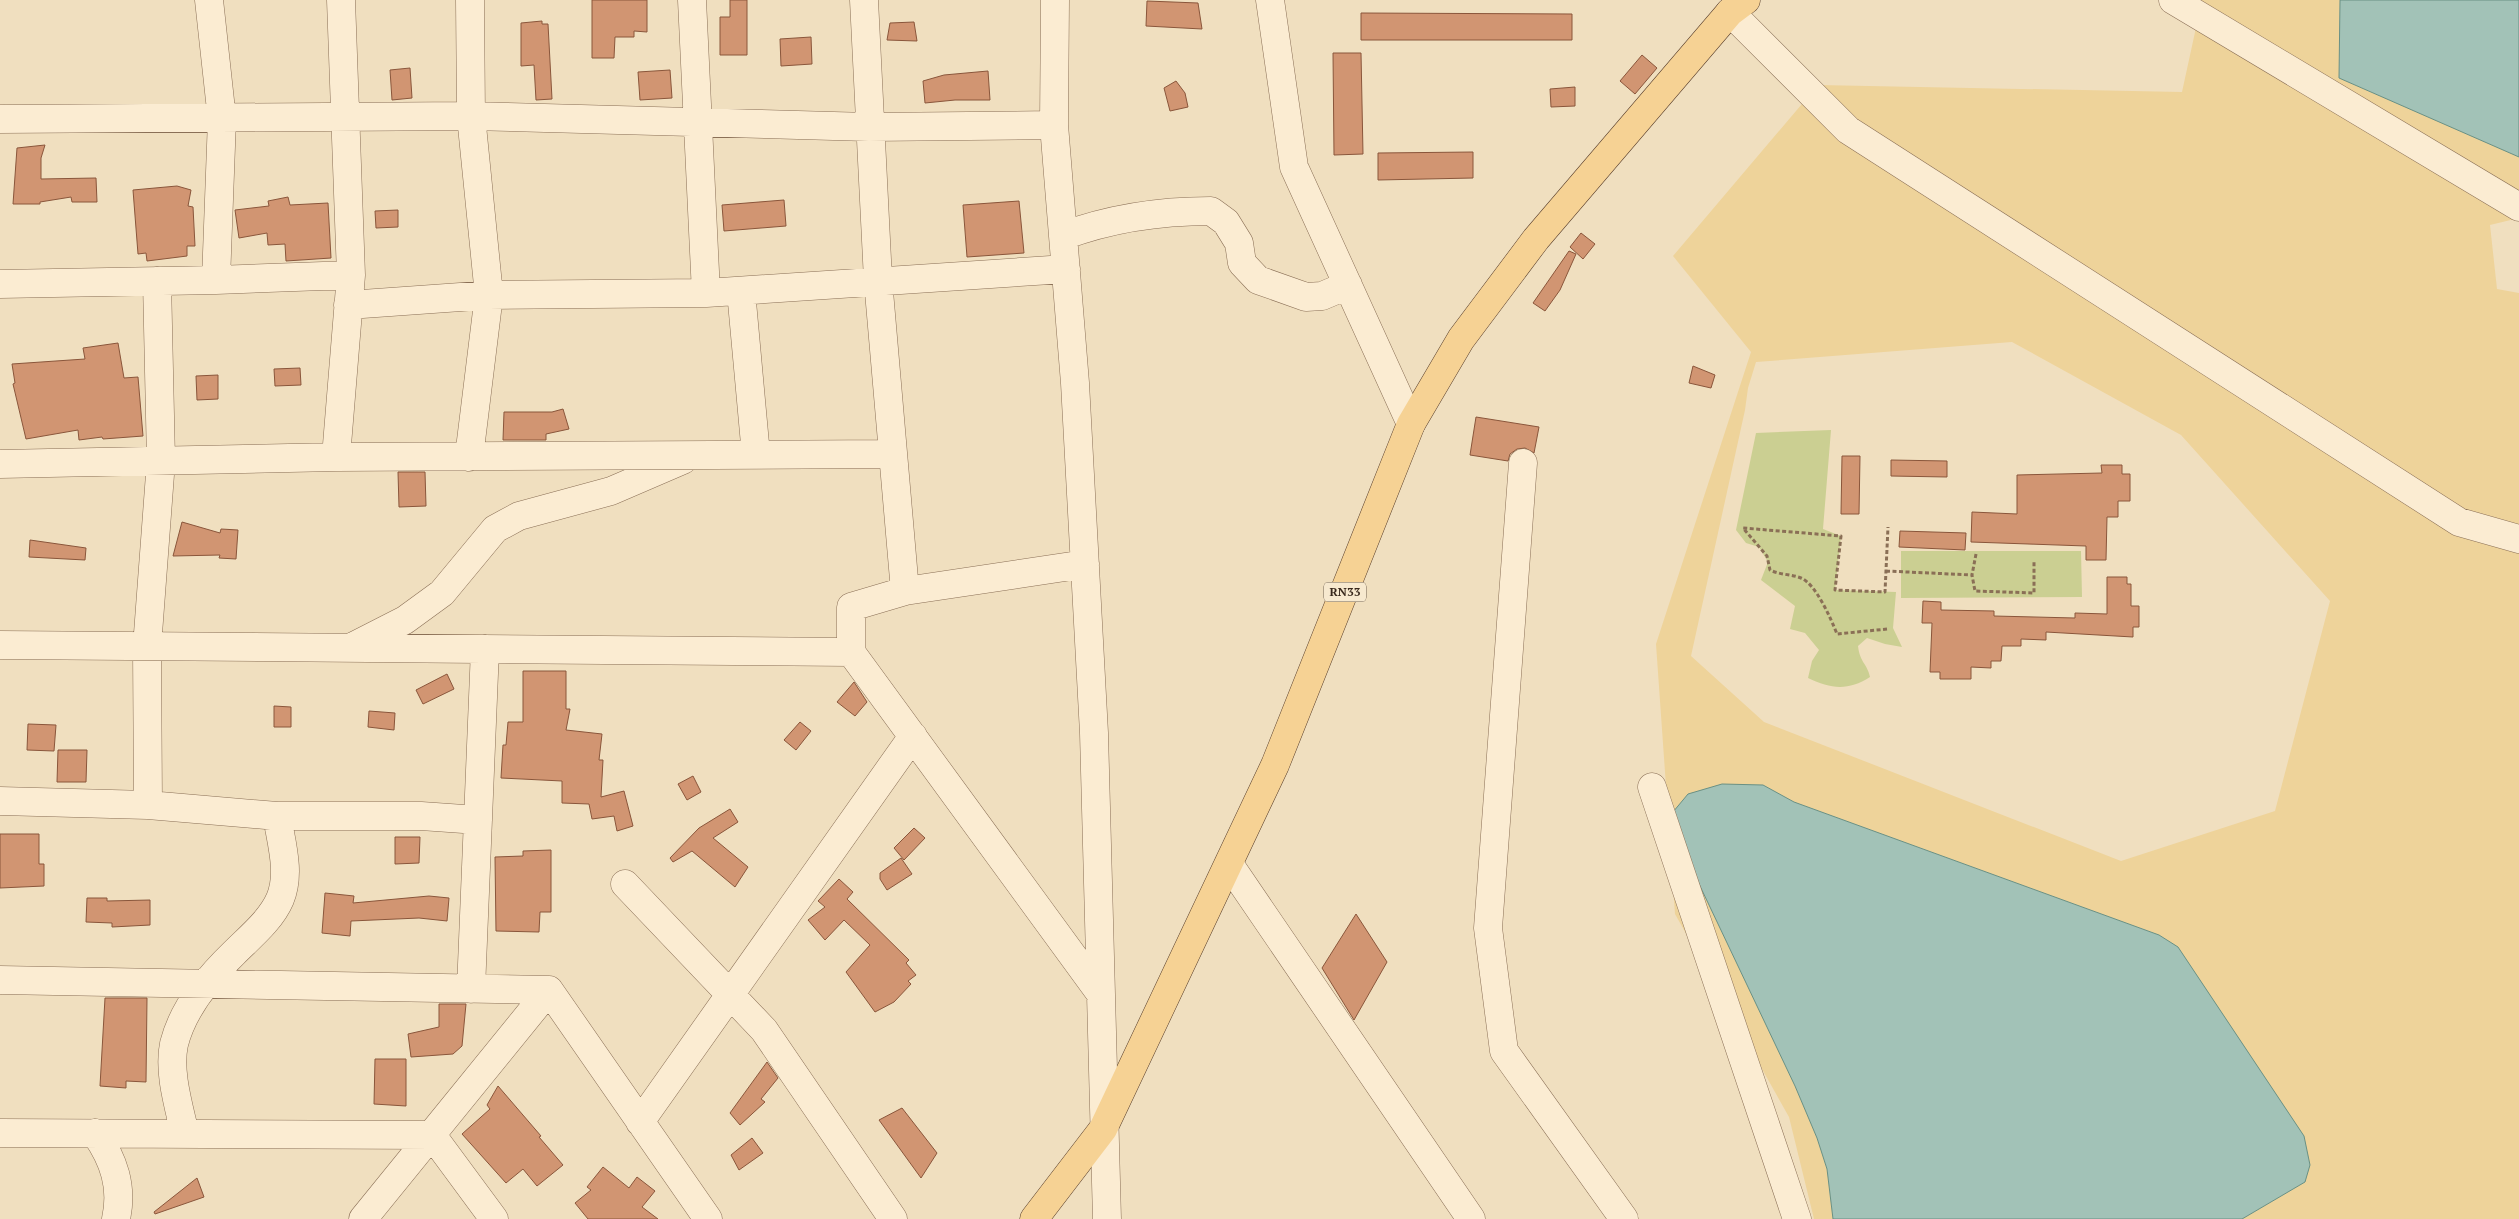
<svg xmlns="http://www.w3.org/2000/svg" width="2519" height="1219" font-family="'PT Serif',serif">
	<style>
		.green { fill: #cbcf92 }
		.sand { fill: #eed39a; fill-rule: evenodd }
		.water { fill: #a2c2b7; stroke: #699084 }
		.building { fill: #d19572; stroke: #8a563b }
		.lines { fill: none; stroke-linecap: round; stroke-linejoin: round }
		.minor-casing { stroke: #8a6f56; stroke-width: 29 }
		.major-casing { stroke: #573d2b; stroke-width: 29 }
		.path { stroke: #8a6f56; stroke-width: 3; stroke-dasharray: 4 2.5; stroke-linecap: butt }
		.minor { stroke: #fbecd2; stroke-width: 28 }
		.major { stroke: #f6d294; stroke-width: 28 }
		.labels { text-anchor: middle; stroke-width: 4.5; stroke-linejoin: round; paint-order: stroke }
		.shield { fill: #f7e9cf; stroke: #716252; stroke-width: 1 }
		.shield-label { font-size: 12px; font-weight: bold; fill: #38281c }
	</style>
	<rect width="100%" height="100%" fill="#f0dfbf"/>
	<path class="green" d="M1831 430 1823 529 1841 536 1835 590 1896 592 1893 628 1902 647 1885 644 1867 638 1858 646C1860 663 1867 663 1870 677 1848 691 1831 689 1808 678L1812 661 1819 650 1805 633 1790 629 1795 606 1761 580 1768 562 1759 547 1746 543 1736 530 1756 433Z
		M1901 551H2081L2082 597 1901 598Z"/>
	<path class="sand" d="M2202 0H2340L2339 78 2519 157V218L2490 225 2497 289 2519 293V1219H2242L2305 1182 2178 947 2159 935 1794 802 1763 785 1681 846 1795 1086 1817 1138 1827 1169 1833 1219H1814L1789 1117 1675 914 1656 644 1751 352 1673 256 1818 85 2182 92ZM2012 342 2181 435 2330 601 2275 811 2121 861 1764 722 1691 656 1745 410 1748 388 1756 362Z"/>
	<path class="water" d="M2340 0H2519V157L2339 78Z
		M1722 784 1763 785 1794 802 2159 935 2178 947 2304 1136 2310 1165 2305 1182 2242 1219H1833L1827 1169 1817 1138 1795 1086 1681 846 1673 812 1688 794Z"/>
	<path class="building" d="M592 0H647V32L634 31V37H615L614 58H592Z
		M730 0H747V55H720V17H730Z
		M1147 1 1198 3 1202 29 1146 26Z
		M1361 13 1572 14V40H1361Z
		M542 21V24H548L552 99 536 100 534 65 521 66V23Z
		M914 22 917 41 887 40 890 23Z
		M811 37 812 64 781 66 780 39Z
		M1333 53H1361L1363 154 1334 155Z
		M1642 55 1657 68 1635 94 1620 81Z
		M410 68 412 98 392 100 390 70Z
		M670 70 672 98 640 100 638 72Z
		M988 71 990 100H955L925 103 923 81 944 75Z
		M1176 81 1185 93 1188 107 1170 111 1164 88Z
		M1575 87V106L1551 107 1550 89Z
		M45 145 41 158V179L96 178 97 202H72L71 197 40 202V204H13L17 148Z
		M1473 152V178L1378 180V153Z
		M177 186 191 190 188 206 193 207 195 246H187V256L147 261 146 253 138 254 133 190Z
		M288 197 290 205 328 203 331 258 286 261 285 244 268 245 267 233 239 238 235 210 269 206 268 201Z
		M784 200 786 226 724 231 722 205Z
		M1019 201 1024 253 967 257 963 205Z
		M398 210V227L376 228 375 211Z
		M1581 233 1595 244 1583 259 1570 247Z
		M1569 251 1576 254 1560 290 1545 311 1533 303Z
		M118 343 124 378 138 377 143 436 103 439 102 437 79 440 78 430 26 439 13 384 15 383 12 364 85 359 83 348Z
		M1693 366 1715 375 1711 388 1689 383Z
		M300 368 301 385 275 386 274 369Z
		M218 375V399L197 400 196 376Z
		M563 409 569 429 546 434V440H503L504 412H552Z
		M1476 417 1539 427 1534 453 1525 448 1517 449 1510 454 1508 461 1470 455Z
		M1842 456H1860L1859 514H1841Z
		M1891 460 1947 461V477L1891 476Z
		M2101 465H2122V474H2130V501H2118V517H2107L2106 560H2086V546L1971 542 1972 512 2017 514V475L2102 473Z
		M398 472H425L426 506 399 507Z
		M182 522 220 533 221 529 238 530 236 559 219 558 220 555 173 556Z
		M1900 531 1966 533 1965 550 1899 547Z
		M30 540 86 548 85 560 29 557Z
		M2107 577H2127V584H2131V606H2139V627H2133V637L2046 632V640L2021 639V646H2002L2001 661H1991V668L1971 667V679H1940V672H1930L1932 623H1922L1923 601 1941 602V610L1994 611V616L2075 618V613L2107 614Z
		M523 671H566V709H570L566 730 602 734 599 760H603L601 797 624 791 633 826 617 831 614 816 592 819 589 804 562 803V781L501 778 503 745H506L508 722H523Z
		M447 674 454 689 423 704 416 690Z
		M854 682 867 702 855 716 837 702Z
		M274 706 291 707V727H274Z
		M369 711 395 713 394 730 368 727Z
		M800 722 811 731 796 750 784 740Z
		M28 724 56 725 54 751 27 750Z
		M58 750H87L86 782H57Z
		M693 776 701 792 687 800 678 784Z
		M730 809 738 822 713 838 748 867 735 887 692 851 673 862 670 858 699 828Z
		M914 828 925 838 904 860 894 848Z
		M0 834H39V864H44V886L0 888Z
		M395 837H420L419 863 395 864Z
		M551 850V912H540L539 932 496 931 495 857 523 856V851Z
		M901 858 912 874 887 890 880 879V873Z
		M839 879 853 892 847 899 909 960 906 963 916 975 908 981 911 984 894 1002 875 1012 846 972 870 945 844 920 825 940 808 920 825 907 818 901Z
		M325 893 354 896 353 903 429 896 449 898 447 921 419 918 351 921 350 936 322 933Z
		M87 898H107V901L150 900V925L112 927V923L86 922Z
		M1356 914 1387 962 1354 1020 1322 968Z
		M105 998H147L146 1082 126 1081V1088L100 1086Z
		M439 1004H466L462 1046 453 1054 411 1057 408 1034 439 1027Z
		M375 1059H406V1106L374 1104Z
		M767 1062 778 1078 761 1099 765 1102 740 1125 730 1113Z
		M498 1086 541 1136 539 1137 563 1165 537 1186 523 1169 506 1183 462 1134 490 1109 487 1105Z
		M902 1108 937 1153 921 1178 879 1120Z
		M752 1138 763 1153 739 1170 731 1155Z
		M603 1167 629 1188 637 1177 655 1191 642 1207 658 1219H588L575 1203 591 1190 587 1187Z
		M197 1178 204 1197 155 1214 154 1212Z"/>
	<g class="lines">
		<g class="minor-casing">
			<path id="minor" d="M209 0 222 119 216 280
				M692 0 706 293
				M864 0 878 280 905 591
				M1055 0 1054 125 1075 383 1094 733 1107 1219
				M1270 0 1294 167 1411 424
				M2173 0 2519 207
				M1730 12 1848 130 2459 522 2519 539
				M0 119 471 116 869 127 1054 125
				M1063 236C1111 218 1160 211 1211 211L1226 222 1239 243 1242 263 1258 280 1306 297 1322 296 1348 285
				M157 281 161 461 147 647 148 805 277 816C281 842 291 873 280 899 271 920 250 937 234 953 208 978 183 1008 174 1044 168 1072 179 1107 185 1134
				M0 284 216 280 351 275
				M741 291 756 455
				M348 305 489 295 706 293 1066 269
				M336 457 351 275 341 0
				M469 457 489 295 471 116 470 0
				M1523 463 1488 928 1504 1051 1624 1219
				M0 464 336 457 893 454
				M1085 564 905 591 851 607V652L1100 993
				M0 645 851 652
				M354 646 405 620 442 593 495 529 519 516 611 491 683 460
				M1652 787 1797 1219
				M0 801 148 805
				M277 816H421L478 820
				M1229 864 1471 1219
				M625 884 764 1030 893 1219
				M0 980 549 990
				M471 989 485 649
				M549 990 708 1219
				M640 1122 913 736
				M0 1133 432 1135 494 1219
				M95 1133C114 1160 123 1187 116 1219
				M363 1219 549 990"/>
		</g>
		<g class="major-casing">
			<path id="major" d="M1034 1219 1103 1129 1275 765 1411 424 1461 339 1536 239 1730 12 1746 0"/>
		</g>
		<path class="path" d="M1976 554 1972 575 1975 591 2034 593V560
			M1886 571 1972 575
			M1887 629 1837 634C1831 619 1816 584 1801 578 1791 574 1780 575 1770 570L1767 556 1743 528 1841 536 1835 590 1885 592 1888 527"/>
		<use href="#minor" class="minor"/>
		<use href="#major" class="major"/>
	</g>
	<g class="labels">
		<rect class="shield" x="1324" y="582.5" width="42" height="19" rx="4"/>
		<g class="shield-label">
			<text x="1345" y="596">RN33</text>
		</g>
	</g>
</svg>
